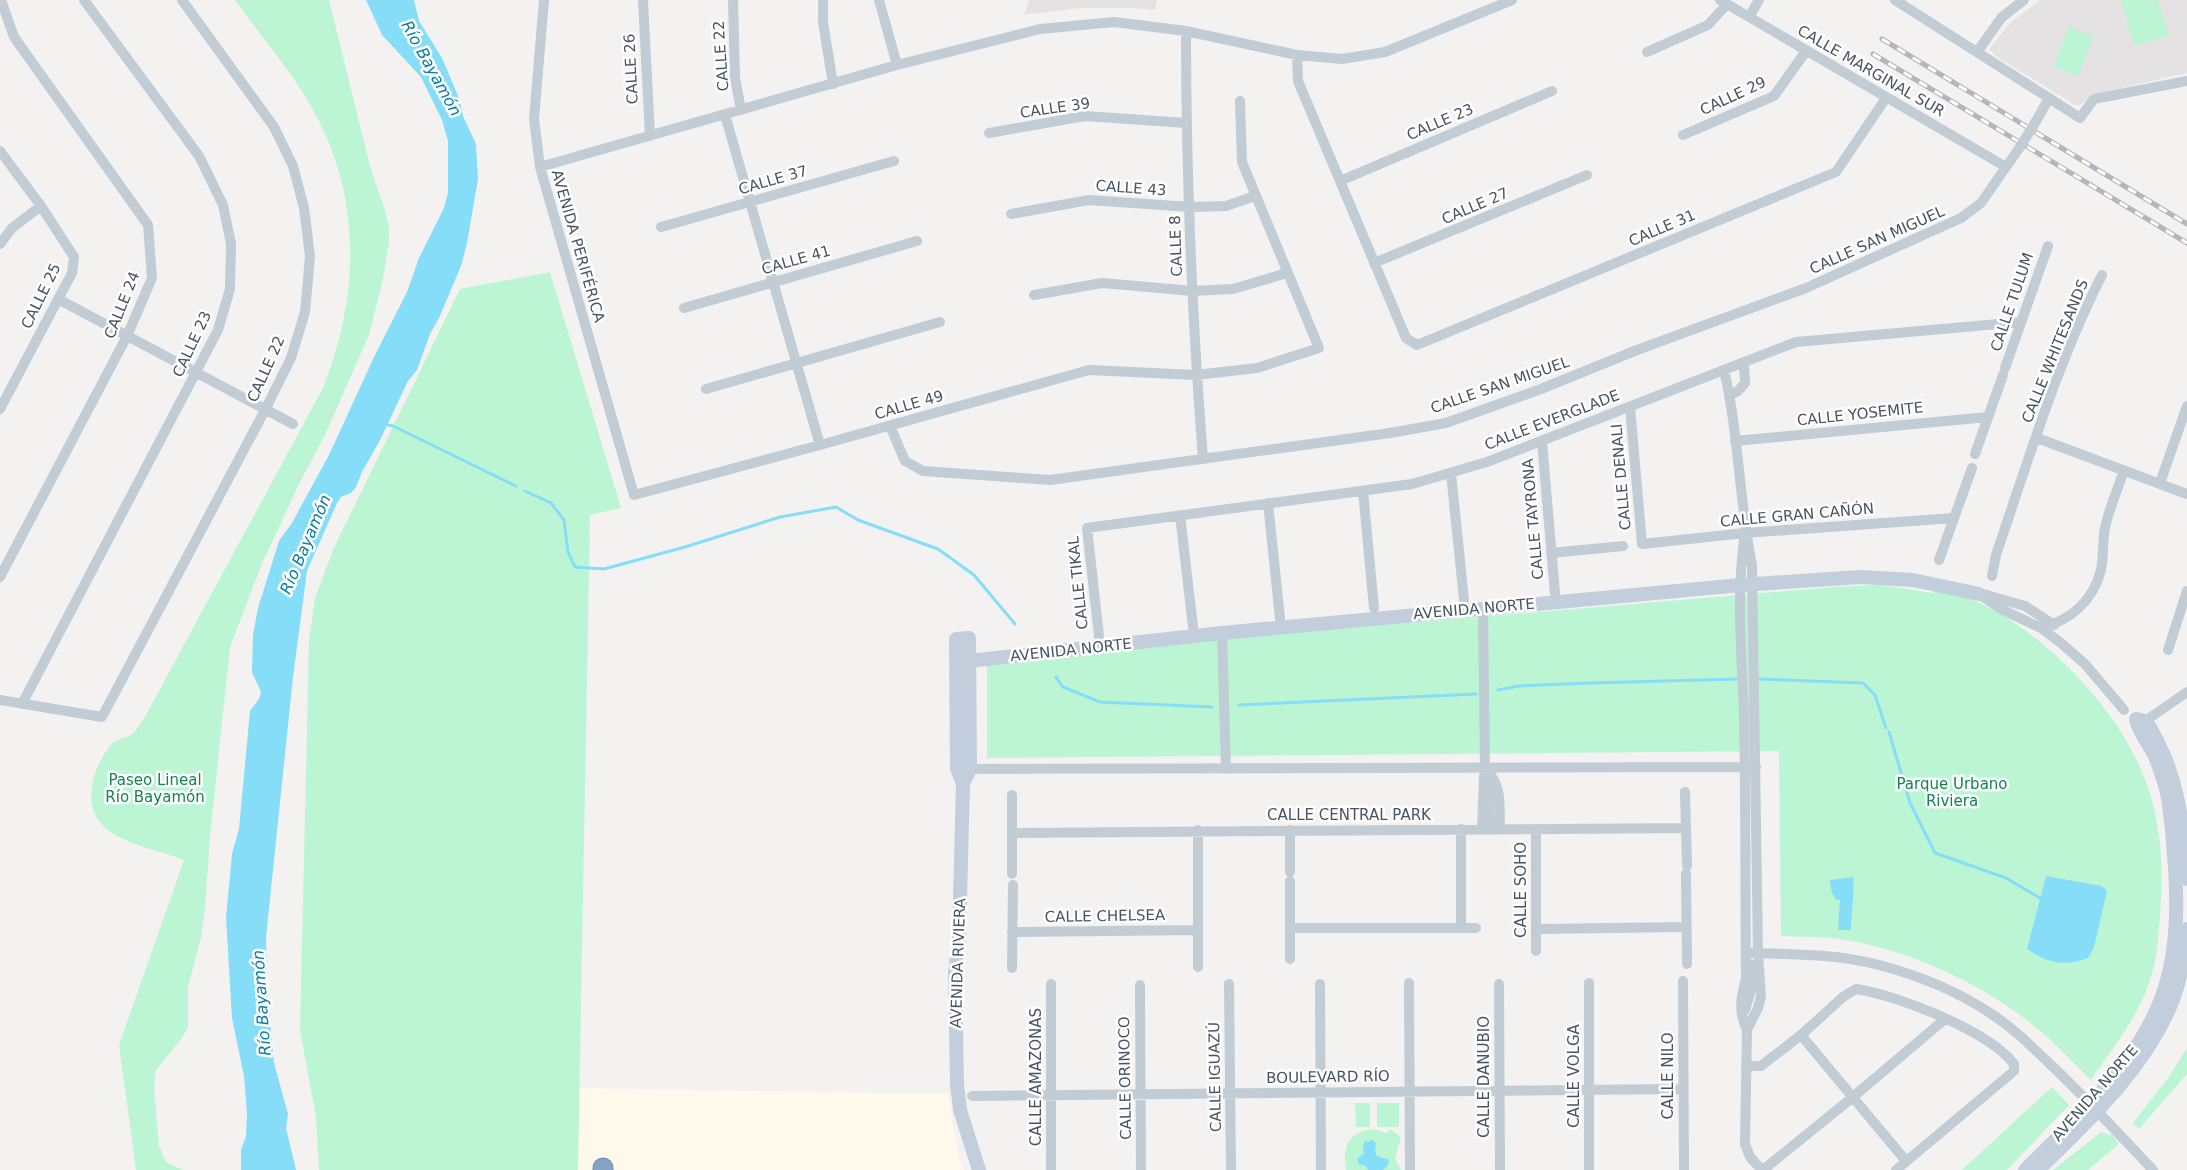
<svg xmlns="http://www.w3.org/2000/svg" width="2187" height="1170" font-family="'DejaVu Sans',sans-serif">
	<style>
		.commercial { fill: #fef9eb }
		.education { fill: #e5e2e3 }
		.green { fill: #bcf5d3 }
		.water { fill: #85ddf7 }
		.lines { fill: none; stroke-linecap: round; stroke-linejoin: round }
		.stream { stroke: #85ddf7; stroke-width: 3 }
		.highway-casing { stroke: #6f8eb1; stroke-width: 21 }
		.street { stroke: #c1ccd4; stroke-width: 10 }
		.secondary { stroke: #c2cedc; stroke-width: 14 }
		.highway { stroke: #84a3c5; stroke-width: 19 }
		.rail-casing { stroke: #b3b6bd; stroke-width: 5 }
		.rail { stroke: #fff; stroke-width: 3; stroke-dasharray: 9; stroke-linecap: butt }
		.street-bridge { stroke: #c1ccd4; stroke-width: 10 }
		.labels { text-anchor: middle; stroke-width: 5; stroke-linejoin: round; paint-order: stroke }
		.street-label { font-size: 15px; fill: #475462; stroke: #fff }
		.park-label { font-size: 15px; fill: #0c884c; stroke: #fff }
		.water-label { font-size: 16px; font-style: italic; fill: #037ea2; stroke: #fff }
	</style>
	<rect width="100%" height="100%" fill="#f4f1f1"/>
	<path class="commercial" d="M578 1088 948 1094 958 1156 964 1170H578Z"/>
	<path class="education" d="M1029 0H1157L1155 10 1131 8H1080L1024 15Z
		M2040 0H2187V73L2094 94 2080 105H2075L1997 57 1989 49 2011 22Z"/>
	<path class="green" d="M235 0H329L371 170 385 210 389 228V242L383 279 369 335 325 435 299 484 262 564 230 647 210 836 205 909 201 938 188 987V1028L182 1038 156 1070 154 1087 159 1146 166 1162 183 1170H136L119 1045 184 860C148 845 84 841 92 787 94 772 101 757 111 745 117 738 127 739 134 732 139 728 143 719 147 713L323 388C362 289 362 188 305 96 284 63 258 32 235 0Z
		M2121 0H2158L2169 36 2134 46Z
		M2069 27 2093 36 2079 76 2054 67Z
		M550 272 621 508 590 515 578 1170H319L316 1117 300 1031 309 640 315 598 333 550 460 289Z
		M1880 585 1932 593C1952 585 1999 612 2015 623 2078 667 2142 740 2156 818 2162 848 2163 881 2160 912 2159 936 2157 960 2149 983 2139 1015 2110 1052 2091 1080 2073 1063 2057 1045 2038 1029 1984 985 1915 952 1846 940 1825 936 1802 937 1781 936L1779 751 987 758V663L1159 644 1834 587Z
		M2187 1048V1074L2139 1129 2133 1123 2168 1078Z
		M2052 1087 2069 1105 2007 1170H1962Z
		M1355 1103H1370V1127H1356Z
		M1377 1103H1399V1127H1377Z
		M1374 1129 1387 1133 1390 1129 1401 1137 1395 1158 1401 1170H1346C1342 1148 1348 1131 1374 1129Z
		M2101 1132 2112 1135 2119 1144 2088 1170H2053Z"/>
	<path class="water" d="M366 0H414L419 21 442 58 459 98 463 116 476 144 478 179 467 243 461 266 439 318 430 334 417 370 408 381 380 440 362 472 356 487 351 493 341 497 337 503 307 571 293 677 266 937 267 990 274 1063 288 1114 286 1128 296 1170H241V1150L246 1136 247 1114 244 1076 232 1018 226 918 232 854 239 829 250 711 259 699 261 692 252 672 253 635 258 608 279 541 292 523 330 453 374 357 407 292 419 258 444 208 448 193V141L442 120 421 77 382 35Z
		M2046 876 2102 886 2107 891 2094 947 2088 958C2065 967 2048 963 2027 949Z
		M1853 877C1855 896 1851 912 1851 930H1838L1840 900 1835 899V896L1832 894 1830 880Z
		M1366 1140 1367 1142 1372 1140 1376 1143 1375 1152 1377 1156 1389 1160 1388 1165 1383 1170H1368L1366 1166 1358 1164V1158L1364 1154 1363 1144Z"/>
	<g class="lines">
		<path class="stream" d="M384 424 393 426 516 486
			M525 491 551 503 564 520 568 552 575 567 604 569 685 547 780 517 836 507 858 520 938 549 974 575 1015 624
			M1056 677 1063 687 1100 702 1212 707
			M1760 679 1863 683 1875 695 1886 728
			M1498 690 1519 686 1589 683 1738 679
			M1239 705 1476 694
			M1889 732 1910 803 1935 853 2006 878 2040 898"/>
		<g class="highway-casing">
			<path id="highway" d="M603 1168V1170"/>
		</g>
		<path class="street" d="M544 0 534 119 540 167 634 495 820 445 1089 370 1196 375 1257 368 1319 348 1242 162 1240 101
			M643 0 650 136
			M733 0 735 78 741 110
			M823 0V22L833 84
			M879 0 897 65
			M1720 0 2006 167
			M1895 0 2049 98
			M1749 17 1759 0
			M1186 31C1186 174 1192 317 1203 459
			M1647 52 1708 25 1727 4
			M1977 52 2002 17 2024 0
			M1297 55 1298 81 1406 338 1417 345 1836 172 1886 98
			M725 115 820 445
			M2035 123 2049 98 2080 118 2094 99 2187 81
			M989 133 1085 116 1186 123
			M1683 135 1774 96 1806 51
			M0 151 41 206 74 257 72 273 0 409
			M540 167 897 65 1040 29 1114 22 1186 31 1297 55 1342 59 1385 52 1512 0
			M1340 181 1552 91
			M1011 214 1089 200 1190 207 1226 206 1255 196
			M661 227 894 161
			M0 244 12 228 41 206
			M1374 263 1587 175
			M1034 295 1102 283 1193 291 1233 289 1287 273
			M58 299 293 424
			M684 308 917 241
			M2005 368 2048 246
			M1724 370C1739 434 1739 501 1752 565L1758 954 1761 996 1758 1008 1747 1030 1745 1144 1750 1157 1762 1170
			M706 389 940 322
			M1730 395 1738 391 1745 383 1744 362
			M1630 407 1642 544 1745 533 1954 518
			M890 426 905 461 923 471 1050 480 1390 433 1446 423 1541 389 1637 350 1806 288 1961 218 1981 203 2020 147
			M2037 438 2187 494
			M1735 441 1988 417
			M1542 442 1555 593
			M1975 454 2003 375
			M1451 473 1464 600
			M2160 483 2187 406
			M1363 491 1374 608
			M1268 503 1280 618
			M1180 515 1193 627
			M1744 541C1736 598 1742 658 1744 715 1746 803 1745 890 1746 978 1741 997 1738 1012 1747 1030
			M1551 553 1623 546
			M1939 560 1972 468
			M1992 576 1996 555C2028 461 2057 364 2102 275
			M0 577 127 336 152 278 148 225 14 37 1 0
			M1979 594 2003 610 2041 628 2061 643 2085 664 2124 710
			M1983 594 2025 606 2054 625
			M1483 609 1485 768 1489 789 1490 829
			M2041 628C2071 620 2093 601 2101 570 2104 556 2102 542 2105 528 2109 508 2118 489 2124 470
			M1222 633 1226 769
			M1099 636 1087 528 1412 484 1487 462 1796 342 2021 322
			M2168 650 2187 591
			M0 700 102 717 265 410 291 358 305 312 310 256 304 208 293 166 274 127 182 0
			M22 704 218 330 230 289 231 244 223 205 199 156 84 0
			M2141 724 2187 692
			M963 769 1756 767
			M1486 769C1503 787 1499 805 1500 829
			M1685 792 1687 866
			M1012 795V874
			M1482 829 1484 776
			M1536 829V951
			M1198 830V967
			M1012 833 1686 828
			M1290 872V830
			M1686 874 1687 964
			M1290 928H1476
			M1461 928V829
			M1536 929 1686 927
			M1012 932 1198 930
			M1751 953C1793 954 1839 954 1879 965 1917 975 1957 991 1990 1013 2012 1027 2031 1046 2050 1064 2086 1098 2119 1134 2153 1170
			M1290 959V881
			M1012 968 1013 885
			M1683 981 1684 1170
			M1409 983 1410 1170
			M1589 983V1170
			M1051 984V1170
			M1229 984 1231 1170
			M1320 984 1321 1170
			M1499 984 1500 1170
			M1140 985 1141 1170
			M1745 1010 1754 980 1750 964
			M1801 1035 1906 1161
			M1746 1066H1761L1801 1035 1843 997 1856 989C1897 995 1989 1031 2014 1064V1071L1896 1170
			M972 1096 1683 1089
			M1763 1170 1853 1097 1945 1019"/>
		<path class="secondary" d="M969 661 1222 633 1483 609 1741 585 1860 577 1913 580 1979 594
			M963 783 970 769 969 638 956 639 957 769 963 783 959 940 955 973 957 1084 960 1110 979 1170
			M2025 1170C2075 1120 2135 1067 2161 999 2177 958 2178 912 2175 868 2173 842 2172 815 2166 789 2163 778 2159 767 2155 756 2149 744 2139 733 2136 719L2146 721C2179 774 2182 817 2187 879
			M2038 1170C2089 1120 2146 1068 2173 1000 2181 978 2185 953 2187 929"/>
		<use href="#highway" class="highway"/>
		<g class="rail-casing">
			<path id="rail" d="M1882 39 2187 224
				M1873 54 2187 243"/>
		</g>
		<use href="#rail" class="rail"/>
		<path class="street-bridge" d="M2020 147 2035 123"/>
	</g>
	<g class="labels">
		<g class="street-label">
			<text transform="translate(721 56) rotate(-94)" y="5">CALLE 22</text>
			<text transform="translate(631 69) rotate(-93)" y="5">CALLE 26</text>
			<text transform="translate(1871 71) rotate(30)" y="5">CALLE MARGINAL SUR</text>
			<text transform="translate(1733 96) rotate(-25)" y="5">CALLE 29</text>
			<text transform="translate(1055 108) rotate(-8)" y="5">CALLE 39</text>
			<text transform="translate(1440 122) rotate(-23)" y="5">CALLE 23</text>
			<text transform="translate(773 180) rotate(-16)" y="5">CALLE 37</text>
			<text transform="translate(1131 188) rotate(4)" y="5">CALLE 43</text>
			<text transform="translate(1475 206) rotate(-23)" y="5">CALLE 27</text>
			<text transform="translate(1662 228) rotate(-23)" y="5">CALLE 31</text>
			<text transform="translate(1877 240) rotate(-24)" y="5">CALLE SAN MIGUEL</text>
			<text transform="translate(578 246) rotate(74)" y="5">AVENIDA PERIFÉRICA</text>
			<text transform="translate(1176 246) rotate(-92)" y="5">CALLE 8</text>
			<text transform="translate(796 260) rotate(-16)" y="5">CALLE 41</text>
			<text transform="translate(41 296) rotate(-64)" y="5">CALLE 25</text>
			<text transform="translate(2012 302) rotate(-71)" y="5">CALLE TULUM</text>
			<text transform="translate(122 305) rotate(-68)" y="5">CALLE 24</text>
			<text transform="translate(192 344) rotate(-65)" y="5">CALLE 23</text>
			<text transform="translate(2055 351) rotate(-68)" y="5">CALLE WHITESANDS</text>
			<text transform="translate(266 369) rotate(-66)" y="5">CALLE 22</text>
			<text transform="translate(1500 385) rotate(-19)" y="5">CALLE SAN MIGUEL</text>
			<text transform="translate(909 405) rotate(-16)" y="5">CALLE 49</text>
			<text transform="translate(1860 414) rotate(-6)" y="5">CALLE YOSEMITE</text>
			<text transform="translate(1552 420) rotate(-21)" y="5">CALLE EVERGLADE</text>
			<text transform="translate(1621 477) rotate(-95)" y="5">CALLE DENALI</text>
			<text transform="translate(1797 515) rotate(-5)" y="5">CALLE GRAN CAÑÓN</text>
			<text transform="translate(1533 519) rotate(-95)" y="5">CALLE TAYRONA</text>
			<text transform="translate(1078 583) rotate(-96)" y="5">CALLE TIKAL</text>
			<text transform="translate(1474 609) rotate(-5)" y="5">AVENIDA NORTE</text>
			<text transform="translate(1071 650) rotate(-6)" y="5">AVENIDA NORTE</text>
			<text x="1349" y="820">CALLE CENTRAL PARK</text>
			<text transform="translate(1521 890) rotate(-90)" y="5">CALLE SOHO</text>
			<text transform="translate(1105 916) rotate(-1)" y="5">CALLE CHELSEA</text>
			<text transform="translate(958 963) rotate(-88)" y="5">AVENIDA RIVIERA</text>
			<text transform="translate(1574 1076) rotate(-90)" y="5">CALLE VOLGA</text>
			<text transform="translate(1668 1076) rotate(-90)" y="5">CALLE NILO</text>
			<text transform="translate(1036 1077) rotate(-90)" y="5">CALLE AMAZONAS</text>
			<text transform="translate(1215 1077) rotate(-91)" y="5">CALLE IGUAZÚ</text>
			<text transform="translate(1328 1077) rotate(-1)" y="5">BOULEVARD RÍO</text>
			<text transform="translate(1484 1077) rotate(-90)" y="5">CALLE DANUBIO</text>
			<text transform="translate(1125 1078) rotate(-91)" y="5">CALLE ORINOCO</text>
			<text transform="translate(2095 1093) rotate(-49)" y="5">AVENIDA NORTE</text>
		</g>
		<g class="park-label">
			<text x="155" y="785">Paseo Lineal<tspan x="155" dy="17">Río Bayamón</tspan></text>
			<text x="1952" y="789">Parque Urbano<tspan x="1952" dy="17">Riviera</tspan></text>
		</g>
		<g class="water-label">
			<text transform="translate(432 68) rotate(61)" y="6">Río Bayamón</text>
			<text transform="translate(305 544) rotate(-67)" y="6">Río Bayamón</text>
			<text transform="translate(261 1003) rotate(-94)" y="6">Río Bayamón</text>
		</g>
	</g>
</svg>
